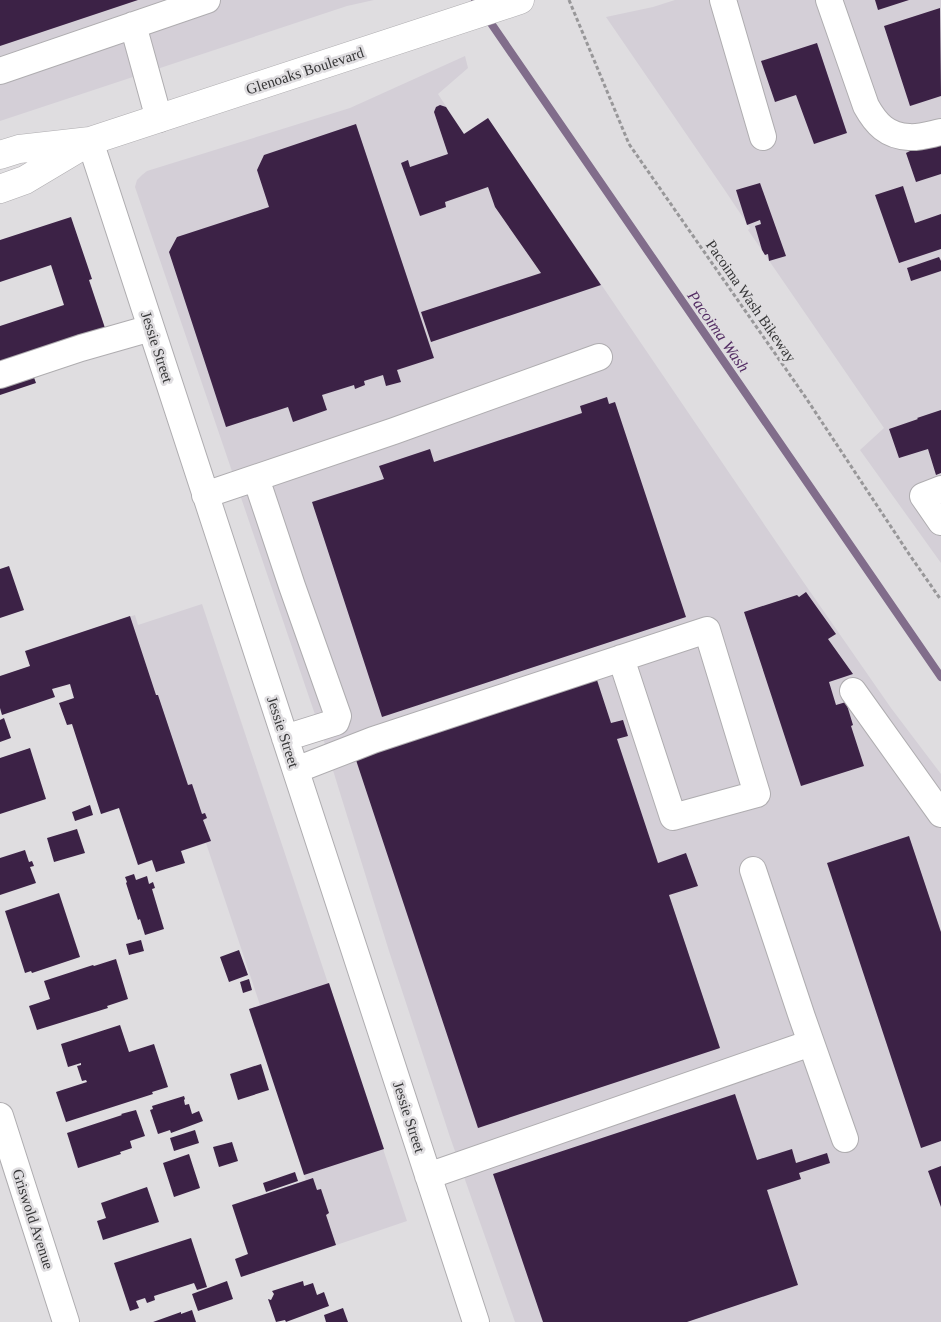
<svg xmlns="http://www.w3.org/2000/svg" width="941" height="1322" font-family="'Times New Roman',serif">
	<style>
		.built { fill: #d4cfd7 }
		.lines { fill: none; stroke-linecap: round; stroke-linejoin: round }
		.stream { stroke: #816d8b; stroke-width: 8 }
		.building { fill: #3c2246 }
		.minor-casing { stroke: #afadb0; stroke-width: 28 }
		.major-casing { stroke: #afadb0; stroke-width: 29 }
		.path { stroke: #989799; stroke-width: 3; stroke-dasharray: 4 2.5; stroke-linecap: butt }
		.minor { stroke: #fff; stroke-width: 26 }
		.major { stroke: #fff; stroke-width: 28 }
		.labels { text-anchor: middle; stroke-width: 5; stroke-linejoin: round; paint-order: stroke }
		.street-label { font-size: 15px; fill: #373738; stroke: #dfdde0 }
		.water-label { font-size: 16px; font-style: italic; fill: #532c63; stroke: #dfdde0 }
	</style>
	<rect width="100%" height="100%" fill="#dfdde0"/>
	<path class="built" d="M0 0H374L347 6 0 121Z
		M675 0H941V563L860 450 884 428 748 230 750 228 726 192 606 17 653 7Z
		M465 56 468 68 438 94 464 134 488 118 802 580 891 708 941 774V1322H515L450 1137 389 951 323 738 135 187 137 180 142 175 147 171 350 108Z
		M202 604 407 1221 254 1273 232 1205 306 1180 249 1009 260 1005 206 843 138 865 119 808 101 814 72 724 81 720 56 641 135 615 138 625Z"/>
	<g class="lines">
		<path class="stream" d="M475 0 941 677"/>
	</g>
	<path class="building" d="M0 0H138L0 46Z
		M875 0H909L878 10Z
		M940 8 941 96 910 106 884 26Z
		M817 43 847 133 814 144 796 95 775 102 761 61Z
		M440 105 446 107 464 134 488 118 601 285 431 342 421 312 541 273 495 207 488 187 445 202 446 207 420 216 401 163 408 160 410 167 448 154 434 112 436 107Z
		M356 124 434 358 397 370 401 382 386 386 383 375 364 381 365 385 355 389 354 385 322 395 327 410 293 422 288 407 226 427 169 252 177 237 269 207 257 170 264 155Z
		M941 141V174L916 182 906 153 910 151V149Z
		M760 183 786 256 769 261 768 254 765 255 762 250 755 226 761 224 760 220 747 225 736 190Z
		M903 186 915 223 941 214V249L899 263 875 195Z
		M71 217 92 279 89 280 106 331 0 366V326L64 305 51 265 0 282V240Z
		M939 257 941 261V271L911 281 907 268Z
		M32 372 36 383 0 395V383Z
		M607 397 609 404 615 402 686 617 382 717 312 502 384 479 379 466 430 449 434 462 582 413 580 406Z
		M941 410V473L936 475 928 449 899 458 889 429 918 419 917 418Z
		M9 566 24 610 0 618V569Z
		M806 592 836 634 828 639 853 674 829 682 836 705 846 702 853 725 851 726 864 766 801 786 744 612 797 595 799 597Z
		M130 616 156 695H158L188 785 192 784 202 814 205 813 207 818 203 820 211 841 181 851 185 863 156 872 152 860 138 865 119 808 101 814 72 724 67 725 59 703 74 698 70 684 52 689 55 697 2 715 0 708V676L30 666 25 651Z
		M596 677 611 723 623 720 628 736 617 739 658 863 686 853 698 886 669 895 720 1048 478 1128 355 757Z
		M4 718 11 738 0 742V720Z
		M30 748 46 799 0 814V758Z
		M90 805 93 815 75 821 72 812Z
		M77 829 85 853 54 862 47 838Z
		M909 836 941 932V1141L921 1148 827 863Z
		M25 850 29 862 32 861 34 866 30 867 36 883 0 895V858Z
		M134 874 136 880 147 876 149 884 153 882 155 888 152 889 164 929 145 935 140 919 138 920 126 883 127 882 125 877Z
		M59 893 80 957 32 973 31 971 25 973 5 911Z
		M141 940 144 951 129 955 126 944Z
		M239 950 248 975 229 982 220 957Z
		M116 959 128 999 107 1006 108 1008 37 1030 29 1006 50 999 44 981 93 965 94 966Z
		M249 979 252 990 243 993 240 982Z
		M329 983 384 1149 304 1175 249 1009Z
		M120 1025 129 1052 154 1044 168 1087 152 1092 153 1094 66 1122 56 1092 87 1082 86 1080 82 1081 77 1066 81 1065V1063L68 1067 61 1044Z
		M261 1064 269 1090 238 1100 230 1074Z
		M735 1094 757 1160 792 1149 796 1163 827 1153 830 1163 799 1173 801 1179 767 1190 798 1285 687 1322H543L493 1174Z
		M184 1096 185 1099 184 1100 185 1105 189 1104 192 1114 199 1111 203 1121 171 1133 170 1130 158 1134 150 1110 153 1109 152 1106Z
		M136 1110 145 1136 130 1141 132 1148 120 1152 121 1154 78 1168 67 1133 122 1115 121 1114Z
		M195 1130 199 1143 174 1151 170 1138Z
		M232 1142 238 1161 219 1167 213 1147Z
		M189 1154 200 1188 174 1197 163 1163Z
		M941 1166V1207L928 1171Z
		M295 1172 298 1181 266 1192 263 1183Z
		M313 1178 317 1190 321 1189 329 1213 326 1215 336 1245 241 1277 235 1259 248 1254 232 1205Z
		M147 1187 159 1222 103 1240 97 1221 106 1218 101 1203Z
		M191 1238 207 1287 197 1290 194 1283 154 1296 155 1300 147 1303 145 1298 136 1301 139 1308 130 1311 114 1263Z
		M227 1281 233 1299 198 1311 192 1294Z
		M303 1281 304 1286 313 1283 317 1295 324 1292 329 1306 286 1322 285 1320 276 1322 268 1299 271 1300 274 1294 272 1291Z
		M343 1308 348 1322H326L324 1315Z
		M192 1310 196 1322H153L181 1312V1314Z"/>
	<g class="lines">
		<g class="minor-casing">
			<path id="minor" d="M723 0 763 137
				M829 0 866 106C876 124 887 136 909 137 919 138 931 134 941 132
				M133 25 159 119
				M0 71 207 0
				M90 141 476 1322
				M0 375 81 348 151 328
				M256 478 292 586 338 716 336 722 285 738
				M941 489 923 496 941 522
				M205 495 394 431 599 357
				M853 691 941 814
				M296 770 373 740 707 630 757 794 673 817 621 658
				M753 870 802 1017 845 1139
				M0 1116 66 1322
				M428 1176 811 1043"/>
		</g>
		<g class="major-casing">
			<path id="major" d="M0 155 19 149 90 141 520 0
				M0 189 25 180 82 146"/>
		</g>
		<path class="path" d="M569 0 629 144 806 398 909 554 941 600"/>
		<use href="#minor" class="minor"/>
		<use href="#major" class="major"/>
	</g>
	<g class="labels">
		<g class="street-label">
			<text transform="translate(305 71) rotate(-18)" y="5">Glenoaks Boulevard</text>
			<text transform="translate(751 301) rotate(55)" y="5">Pacoima Wash Bikeway</text>
			<text transform="translate(157 347) rotate(72)" y="5">Jessie Street</text>
			<text transform="translate(283 732) rotate(72)" y="5">Jessie Street</text>
			<text transform="translate(409 1117) rotate(72)" y="5">Jessie Street</text>
			<text transform="translate(33 1219) rotate(72)" y="5">Griswold Avenue</text>
		</g>
		<g class="water-label">
			<text transform="translate(719 331) rotate(55)" y="6">Pacoima Wash</text>
		</g>
	</g>
</svg>
